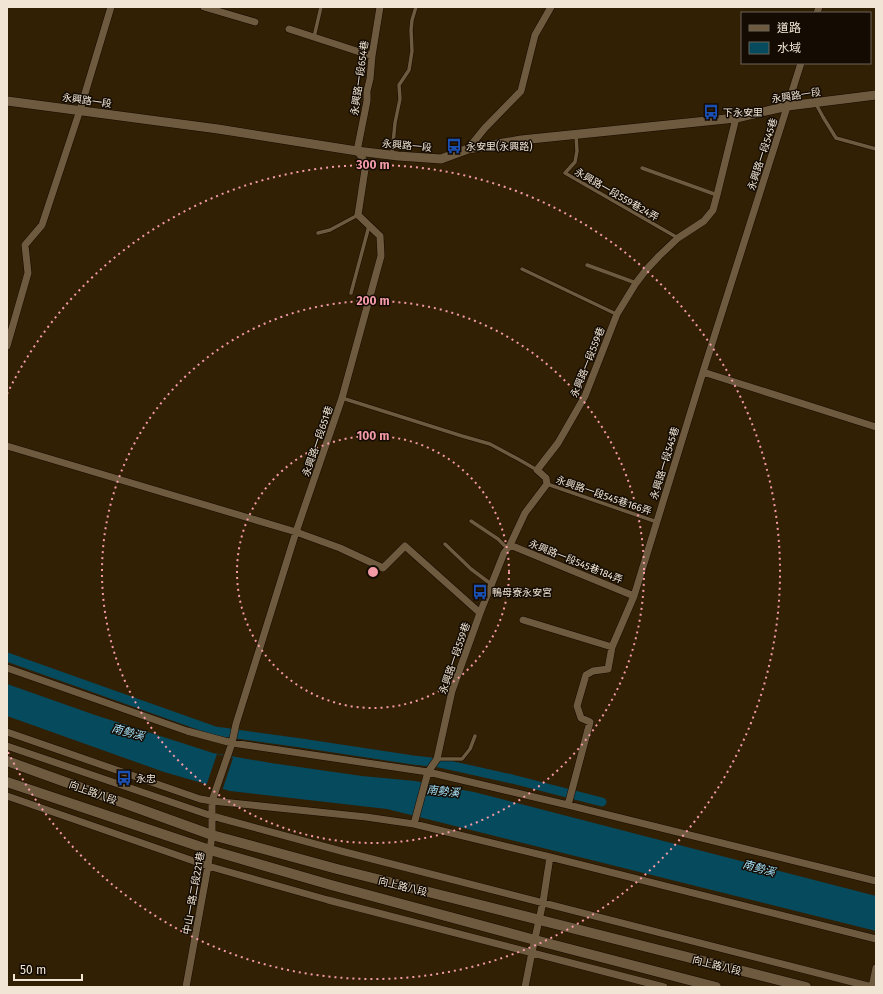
<svg xmlns="http://www.w3.org/2000/svg" width="883" height="994" font-family="'Fira Sans','Noto Sans TC',sans-serif">
	<style>
		.water { fill: #064a5e }
		.pier { fill: #322005 }
		.lines { fill: none; stroke-linecap: round; stroke-linejoin: round }
		.canal { stroke: #064a5e; stroke-width: 9 }
		.service-casing { stroke: #170a00; stroke-width: 4.5 }
		.minor-casing { stroke: #170a00; stroke-width: 8 }
		.tertiary-casing { stroke: #170a00; stroke-width: 10 }
		.secondary-casing { stroke: #170a00; stroke-width: 11 }
		.service { stroke: #6e5a3e; stroke-width: 3.5 }
		.minor { stroke: #6e5a3e; stroke-width: 7 }
		.tertiary { stroke: #6e5a3e; stroke-width: 9 }
		.secondary { stroke: #6e5a3e; stroke-width: 10 }
		.ring { fill: none; stroke: #f39aa7; stroke-width: 2; stroke-dasharray: 2 4 }
		.labels { text-anchor: middle; stroke-width: 3; stroke-linejoin: round; paint-order: stroke }
		.street-label { font-size: 10px; fill: #f1e5d5; stroke: #140c03 }
		.poi-label { font-size: 10px; fill: #f1e5d5; stroke: #140c03; text-anchor: start }
		.water-label { font-size: 11px; font-style: italic; fill: #a7e4fc; stroke: #140c03 }
		.centre { fill: #f39aa7; stroke: #140c03; stroke-width: 2 }
		.ring-label { font-size: 12px; text-anchor: middle; font-weight: bold; fill: #f39aa7; stroke: #140c03; stroke-width: 3; stroke-linejoin: round; paint-order: stroke }
	</style>
	<rect width="100%" height="100%" fill="#322005"/>
	<path class="water" d="M7 684 95 715 213 753 271 763 362 776 415 781 474 792 876 896V931L387 809 230 791 164 772 7 716Z"/>
	<path class="pier" d="M217 754 233 758 222 791 206 786Z"/>
	<g class="lines">
		<path class="canal" d="M7 657 215 731 301 743 413 760 440 763 512 779 602 802"/>
		<g class="service-casing">
			<path id="service" d="M314 37 321 7
				M816 104 823 117 836 138 876 149
				M576 135 577 151 575 162 565 173 678 238
				M392 154 395 123 400 99 399 85 409 70 412 51 411 30 412 20 416 7
				M642 168 717 195
				M318 233 330 230 358 215
				M587 265 636 283
				M522 269 616 314
				M351 293 369 226
				M342 398 462 436 490 444 518 459 537 470
				M547 484 657 522
				M471 521 498 539 507 548
				M445 544 471 569 491 584
				M437 759H462L470 749 475 736"/>
		</g>
		<g class="minor-casing">
			<path id="minor" d="M204 7 255 22
				M817 13 819 7
				M289 29 372 56
				M468 149 484 129 521 91 535 35 551 7
				M7 346 28 273 25 245 42 225 80 110 111 7
				M703 372 876 427
				M7 446 296 532 340 548 383 568 405 546 480 613
				M510 545 634 596
				M523 620 612 647
				M7 668 187 731 232 743 428 772 568 805 876 881
				M7 732 200 799 212 801 366 817 414 824 550 857 876 939
				M7 746 212 816 341 851 872 987 876 968
				M7 796 208 866 328 900 664 987
				M568 805 590 722 581 718 577 706 586 675 593 671 608 669 612 647 634 596 703 372 801 63
				M414 824 428 772 437 759 452 691 480 613 504 553 510 545 525 513 547 484 546 478 537 470 558 443 585 396 617 314 636 283 646 270 659 256 678 238 704 221 713 210 717 195 736 118
				M186 987 208 866 212 835V801L232 743 236 724 296 532 342 398 381 256 380 236 358 215 366 163 357 151 367 101V91L370 79 372 56 380 7
				M525 987 532 952 543 902 550 857"/>
		</g>
		<g class="tertiary-casing">
			<path id="tertiary" d="M7 101 218 129 357 151 398 156 441 159 468 149 521 140 736 118 788 106 876 95"/>
		</g>
		<g class="secondary-casing">
			<path id="secondary" d="M7 761 212 835 337 869 806 987
				M7 782 210 850 331 885 535 940 716 987"/>
		</g>
		<use href="#service" class="service"/>
		<use href="#minor" class="minor"/>
		<use href="#tertiary" class="tertiary"/>
		<use href="#secondary" class="secondary"/>
	</g>
	<g class="ring">
		<circle cx="373" cy="572" r="136"/>
		<circle cx="373" cy="572" r="271"/>
		<path d="M7 394A407 407 0 1 1 7 750"/>
	</g>
	<defs>
		<g id="bus-bare" transform="scale(1.2)"><path d="M-5-6H5V4H4V6H2V4H-2V6H-4V4H-5ZM-3.5-4V0h7V-4ZM-3.5 1.2v1.5H-2V1.2ZM2 1.2v1.5H3.5V1.2Z" fill="#1a4fb4" stroke="#140c03" stroke-width="2.5" paint-order="stroke"/></g>
	</defs>
	<g fill-rule="evenodd">
		<use href="#bus-bare" x="711" y="112"/>
		<use href="#bus-bare" x="454" y="146"/>
		<use href="#bus-bare" x="480" y="592"/>
		<use href="#bus-bare" x="124" y="778"/>
	</g>
	<g class="labels">
		<g class="street-label">
			<text transform="translate(359 78) rotate(-82)" y="4">永興路一段654巷</text>
			<text transform="translate(796 95) rotate(-9)" y="4">永興路一段</text>
			<text transform="translate(87 100) rotate(8)" y="4">永興路一段</text>
			<text transform="translate(407 145) rotate(5)" y="4">永興路一段</text>
			<text transform="translate(762 154) rotate(-72)" y="4">永興路一段545巷</text>
			<text transform="translate(617 194) rotate(30)" y="4">永興路一段559巷24弄</text>
			<text transform="translate(587 362) rotate(-68)" y="4">永興路一段559巷</text>
			<text transform="translate(317 441) rotate(-71)" y="4">永興路一段651巷</text>
			<text transform="translate(664 463) rotate(-73)" y="4">永興路一段545巷</text>
			<text transform="translate(604 495) rotate(19)" y="4">永興路一段545巷166弄</text>
			<text transform="translate(576 561) rotate(22)" y="4">永興路一段545巷184弄</text>
			<text transform="translate(454 658) rotate(-71)" y="4">永興路一段559巷</text>
			<text transform="translate(93 792) rotate(20)" y="4">向上路八段</text>
			<text transform="translate(403 886) rotate(14)" y="4">向上路八段</text>
			<text transform="translate(193 893) rotate(-80)" y="4">中山一路二段221巷</text>
			<text transform="translate(717 965) rotate(14)" y="4">向上路八段</text>
		</g>
		<g class="poi-label">
			<text x="723" y="116">下永安里</text>
			<text x="466" y="150">永安里(永興路)</text>
			<text x="492" y="596">鴨母寮永安宮</text>
			<text x="136" y="782">永忠</text>
		</g>
		<g class="water-label">
			<text transform="translate(128 732) rotate(15)" y="4">南勢溪</text>
			<text transform="translate(443 791) rotate(6)" y="4">南勢溪</text>
			<text transform="translate(759 868) rotate(15)" y="4">南勢溪</text>
		</g>
	</g>
	<circle cx="373" cy="572" r="6" class="centre"/>
	<g class="ring-label">
		<text x="373" y="169">300 m</text>
		<text x="373" y="305">200 m</text>
		<text x="373" y="440">100 m</text>
	</g>
	<rect width="883" height="994" fill="none" stroke="#f1e5d5" stroke-width="16"/>
	<rect x="741" y="12" width="130" height="52" fill="#140c03" stroke="#6c6357"/>
	<rect x="749" y="25" width="20" height="6" fill="#6e5a3e" stroke="#6c6357"/>
	<text x="777" y="32" font-size="12" fill="#f1e5d5">道路</text>
	<rect x="749" y="42" width="20" height="12" fill="#064a5e" stroke="#6c6357"/>
	<text x="777" y="52" font-size="12" fill="#f1e5d5">水域</text>
	<path d="M14 974v6h68v-6" fill="none" stroke="#f1e5d5" stroke-width="2"/>
	<text x="20" y="974" font-size="12" fill="#f1e5d5" stroke="#140c03" stroke-width="3" paint-order="stroke">50 m</text>
</svg>
